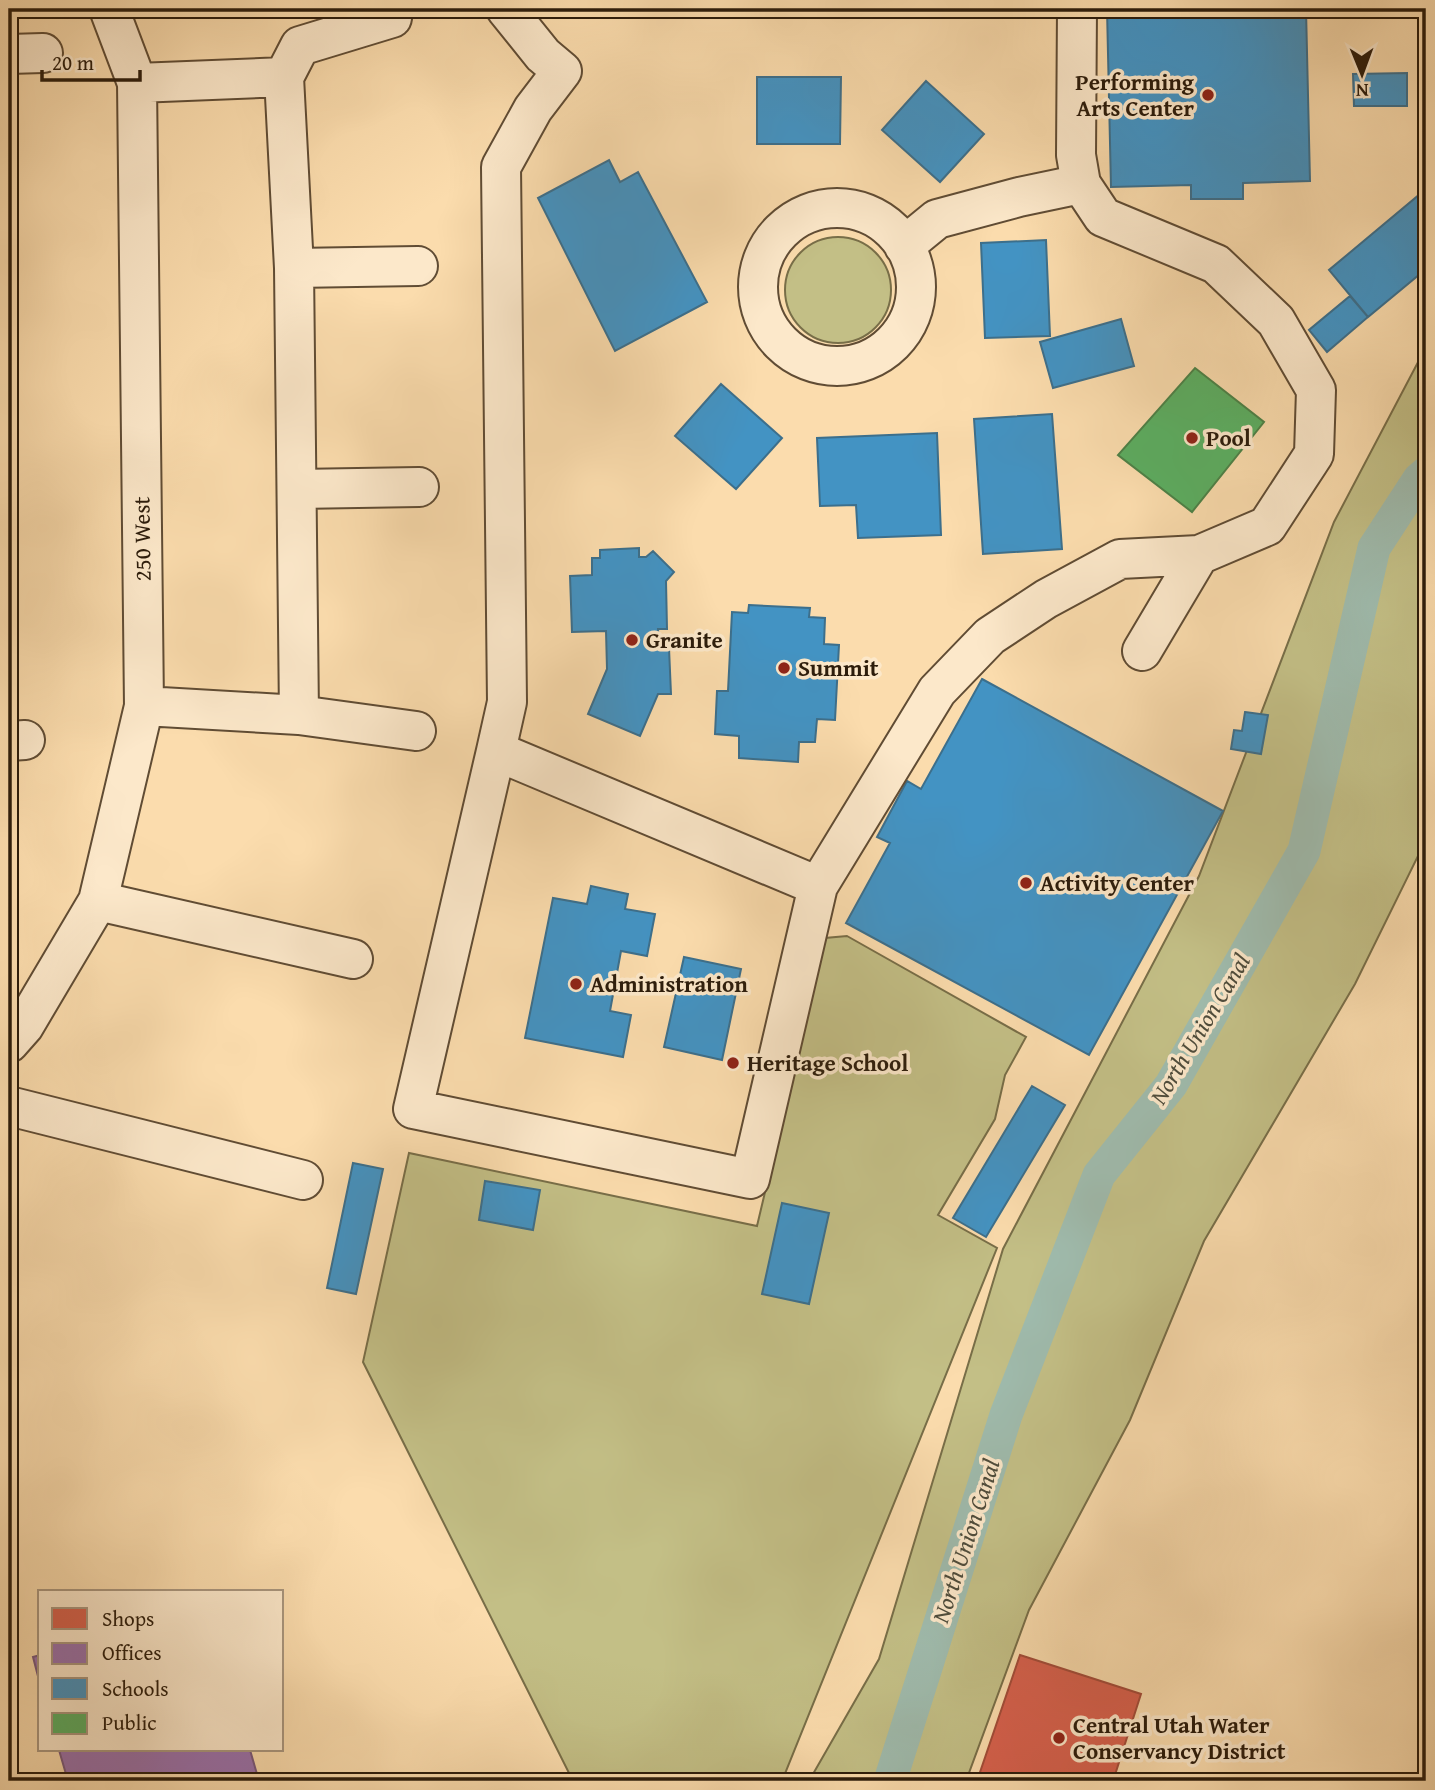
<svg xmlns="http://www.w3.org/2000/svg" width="1435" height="1790" font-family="'Gentium Book Plus',serif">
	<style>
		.green { fill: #c3bf86; stroke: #786e48; stroke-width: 2 }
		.shops { fill: #d6604d; stroke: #a34c39; stroke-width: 2 }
		.offices { fill: #9970ab; stroke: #78577b; stroke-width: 2 }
		.schools { fill: #4393c3; stroke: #3c6f8c; stroke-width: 2 }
		.public { fill: #5aae61; stroke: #4c8247; stroke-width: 2 }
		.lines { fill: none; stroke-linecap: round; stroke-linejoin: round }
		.canal { stroke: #9fbbad; stroke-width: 33 }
		.minor-casing { stroke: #604c34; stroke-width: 42 }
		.minor { stroke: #fce8ca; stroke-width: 38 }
		.poi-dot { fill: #8f2418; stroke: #fce8ca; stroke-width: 2.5 }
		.labels { text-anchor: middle; stroke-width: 7; stroke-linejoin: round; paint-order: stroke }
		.poi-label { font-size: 23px; font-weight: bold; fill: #2c1c0b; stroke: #fce8ca; text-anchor: start }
		.street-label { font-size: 23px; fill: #2c1c0b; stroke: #fce8ca }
		.water-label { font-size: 24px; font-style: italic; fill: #4e4c3c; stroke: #fce8ca }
	</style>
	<rect width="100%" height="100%" fill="#fbdcad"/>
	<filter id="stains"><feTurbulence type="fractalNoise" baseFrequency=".00286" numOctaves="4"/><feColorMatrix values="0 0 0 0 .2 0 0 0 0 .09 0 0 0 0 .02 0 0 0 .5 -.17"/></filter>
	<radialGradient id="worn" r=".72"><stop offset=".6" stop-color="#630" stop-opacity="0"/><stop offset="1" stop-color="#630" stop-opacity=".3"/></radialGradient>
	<path class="green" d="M785 290a53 53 0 1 1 106 0a53 53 0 1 1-106 0Z
		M1426 347V824L1419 854 1355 984 1204 1241 1130 1420 1029 1610 966 1781H809L879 1659 1003 1249 1199 876 1334 522Z
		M847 936 1026 1037 1005 1075 995 1119 938 1215 997 1248 782 1781H573L363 1362 409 1153 757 1226 825 938Z"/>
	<path class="shops" d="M1020 1655 1141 1694 1113 1781H977Z"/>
	<path class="offices" d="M40 1655V1684L33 1657Z
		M59 1750H250L259 1781H68Z"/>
	<path class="schools" d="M1107 9H1306L1310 181 1243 183V199H1191V185L1111 187Z
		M1407 73V106H1354L1353 74Z
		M757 77H841L840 144H757Z
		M926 81 984 134 940 182 882 130Z
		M609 160 620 182 638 172 707 302 615 351 538 198Z
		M1426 189V269L1368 317 1329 270Z
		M1046 240 1050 336 985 338 981 243Z
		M1350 296 1368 317 1327 352 1309 330Z
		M1121 319 1134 366 1053 388 1040 342Z
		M721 384 782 438 736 489 675 436Z
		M1052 414 1062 549 983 554 974 419Z
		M937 433 941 535 858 538 856 505 820 506 817 438Z
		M639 548V557H646L653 551 674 572 666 581 667 629H658L659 649 669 648 671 694H658L640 736 588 714 607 669 606 631 572 632 570 576 592 575V558H600V550Z
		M749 605 810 608 809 617 825 618 824 644 839 645 835 720 817 719 815 742H799L798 762 739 758V736L715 734 717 691H728L732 612 748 613Z
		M982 679 1223 811 1089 1055 846 923 890 843 877 837 907 781 921 789Z
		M1245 712 1268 715 1261 754 1231 749 1234 730 1242 731Z
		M591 886 628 894 625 909 655 914 647 956 621 951 610 1011 631 1015 623 1057 525 1038 553 898 587 904Z
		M684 957 741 969 722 1060 664 1047Z
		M1032 1086 1065 1105 986 1237 953 1218Z
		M353 1163 383 1169 356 1294 327 1288Z
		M485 1181 540 1190 533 1230 479 1220Z
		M782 1203 829 1213 809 1304 762 1294Z"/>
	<path class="public" d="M1195 368 1264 422 1192 512 1118 455Z"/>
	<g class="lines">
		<path class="canal" d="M890 1781 1006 1415 1099 1175 1171 1085 1304 851 1374 548 1419 479 1426 473"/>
		<g class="minor-casing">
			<path id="minor" d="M506 9 543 55 562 71 533 109 501 167 507 702 496 751 818 886 937 691 990 636 1046 599 1120 559 1199 555 1267 526 1314 454 1316 390 1276 321 1216 264 1103 217 1081 184 1076 155 1077 9
				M9 54 43 53
				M284 77 294 268 299 715
				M137 83 284 77 300 46 392 18
				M758 287a79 79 0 1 1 158 0a79 79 0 1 1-158 0Z
				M904 246 937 219 1019 197 1081 184
				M294 268 418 266
				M297 489 419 487
				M1142 651 1199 555
				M144 706 299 715 416 731
				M9 741 25 740
				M496 751 413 1109 750 1179 818 886
				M98 901 353 959
				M9 1043 24 1026 98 901 144 706 137 83 109 9
				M9 1106 303 1180"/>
		</g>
		<use href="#minor" class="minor"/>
	</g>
	<g class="poi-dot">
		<circle cx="1208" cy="95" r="7"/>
		<circle cx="1192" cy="438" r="7"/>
		<circle cx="632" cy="640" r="7"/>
		<circle cx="784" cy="668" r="7"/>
		<circle cx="1026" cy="883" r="7"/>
		<circle cx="576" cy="984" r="7"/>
		<circle cx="733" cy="1063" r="7"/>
		<circle cx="1059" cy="1738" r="7"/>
	</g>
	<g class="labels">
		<g class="poi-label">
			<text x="1194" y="90" text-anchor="end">Performing<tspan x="1194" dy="26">Arts Center</tspan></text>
			<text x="1206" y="446">Pool</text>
			<text x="646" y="648">Granite</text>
			<text x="798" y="676">Summit</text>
			<text x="1040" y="891">Activity Center</text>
			<text x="590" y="992">Administration</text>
			<text x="747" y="1071">Heritage School</text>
			<text x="1073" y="1733">Central Utah Water<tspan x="1073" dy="26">Conservancy District</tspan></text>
		</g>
		<g class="street-label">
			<text transform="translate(142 539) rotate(-91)" y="8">250 West</text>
		</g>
		<g class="water-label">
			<text transform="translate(1200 1029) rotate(-59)" y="8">North Union Canal</text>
			<text transform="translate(966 1541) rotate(-72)" y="8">North Union Canal</text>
		</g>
	</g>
	<rect width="1435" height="1790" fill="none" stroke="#fbdcad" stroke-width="35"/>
	<rect x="10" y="10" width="1414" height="1769" fill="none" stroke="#2c1c0b" stroke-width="3.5"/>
	<rect x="18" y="18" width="1400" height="1755" fill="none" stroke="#2c1c0b" stroke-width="2"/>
	<rect x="38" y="1590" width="245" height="161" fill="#fce8ca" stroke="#a9967e" stroke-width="2"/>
	<rect x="52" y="1608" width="35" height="21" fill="#d6604d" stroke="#a9967e" stroke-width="2"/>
	<text x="102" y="1626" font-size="21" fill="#2c1c0b">Shops</text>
	<rect x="52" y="1643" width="35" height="21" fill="#9970ab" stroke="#a9967e" stroke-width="2"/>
	<text x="102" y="1660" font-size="21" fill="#2c1c0b">Offices</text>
	<rect x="52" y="1678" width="35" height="21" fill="#4393c3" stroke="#a9967e" stroke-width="2"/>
	<text x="102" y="1696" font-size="21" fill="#2c1c0b">Schools</text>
	<rect x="52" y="1713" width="35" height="21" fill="#5aae61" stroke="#a9967e" stroke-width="2"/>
	<text x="102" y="1730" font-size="21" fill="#2c1c0b">Public</text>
	<g transform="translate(1362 74) rotate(179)" stroke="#fce8ca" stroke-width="5" paint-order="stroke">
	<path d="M0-5L12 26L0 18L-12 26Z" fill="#2c1c0b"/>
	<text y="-10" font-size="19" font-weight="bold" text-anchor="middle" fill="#2c1c0b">N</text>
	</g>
	<path d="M42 70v10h98v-10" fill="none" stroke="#2c1c0b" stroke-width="3.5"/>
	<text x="52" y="70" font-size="21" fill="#2c1c0b" stroke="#fce8ca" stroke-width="5" paint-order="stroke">20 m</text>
	<rect width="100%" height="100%" filter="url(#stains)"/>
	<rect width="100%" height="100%" fill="url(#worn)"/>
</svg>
